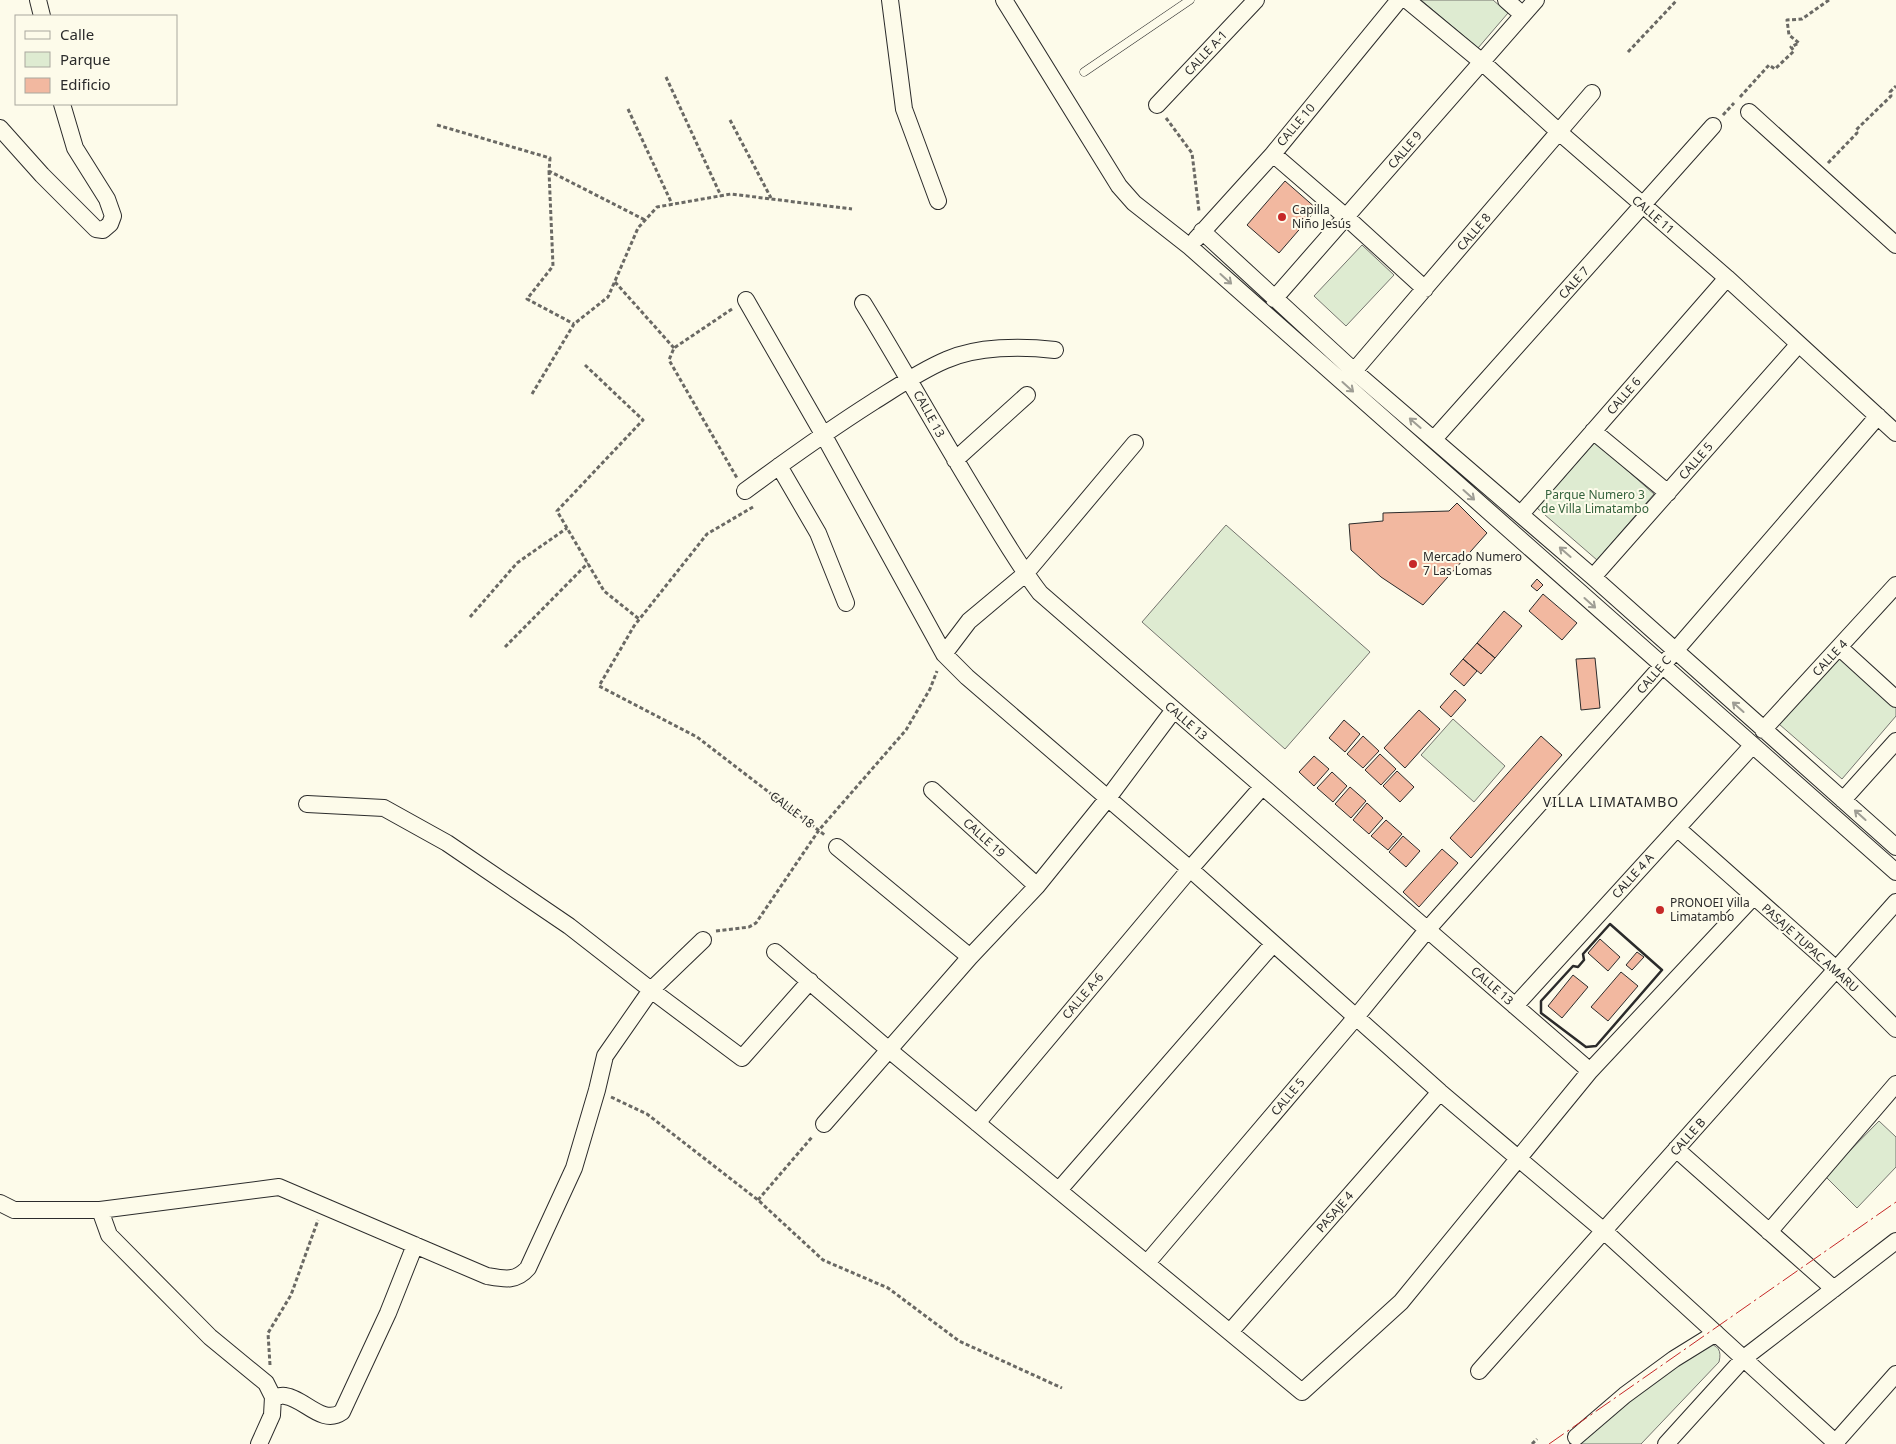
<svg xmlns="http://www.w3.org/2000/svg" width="1896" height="1444" font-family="'Noto Sans',sans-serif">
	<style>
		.green { fill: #deebd1; stroke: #74746e }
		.building { fill: #f2b8a0; stroke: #2b2b2b }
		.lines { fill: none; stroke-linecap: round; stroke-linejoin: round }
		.service-casing { stroke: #2b2b2b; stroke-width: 9 }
		.minor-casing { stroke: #2b2b2b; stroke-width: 18 }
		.path { stroke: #6a6964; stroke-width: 3; stroke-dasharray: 4 2.5; stroke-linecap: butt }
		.service { stroke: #fdfbea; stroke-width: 8 }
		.minor { stroke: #fdfbea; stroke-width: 16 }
		.wall { stroke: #2b2b2b; stroke-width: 2.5 }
		.power { stroke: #c62828; stroke-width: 1; stroke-dasharray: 18 4 2.5 4; stroke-linecap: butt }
		.oneway { stroke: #9e9d94 }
		.poi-dot { fill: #c62828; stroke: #fdfbea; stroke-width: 2 }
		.labels { text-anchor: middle; stroke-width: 4; stroke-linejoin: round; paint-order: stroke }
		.street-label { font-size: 12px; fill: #2b2b2b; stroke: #fdfbea }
		.poi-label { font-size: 12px; fill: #2b2b2b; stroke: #fdfbea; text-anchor: start }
		.park-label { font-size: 12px; fill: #34623c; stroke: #fdfbea }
		.neighbourhood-label { font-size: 14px; letter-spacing: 1px; fill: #2b2b2b; stroke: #fdfbea }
	</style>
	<rect width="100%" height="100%" fill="#fdfbea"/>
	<path class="green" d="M1421 0H1493L1508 13 1478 48Z
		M1362 245 1394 275 1346 326 1314 296Z
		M1595 442 1654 494 1597 560 1537 508Z
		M1226 525 1370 652 1285 749 1142 622Z
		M1840 654 1896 703V716L1842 779 1779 724Z
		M1453 719 1505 766 1474 802 1421 755Z
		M1879 1121 1896 1137V1167L1857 1208 1825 1176Z
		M1706 1343C1718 1345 1722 1350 1719 1362L1641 1444H1569L1699 1345Z"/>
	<path class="building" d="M1285 181 1317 209 1279 253 1247 225Z
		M1457 503 1487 533 1423 605 1381 577 1351 550 1349 524 1383 521V513L1449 511Z
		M1537 579 1543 585 1537 591 1531 586Z
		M1543 594 1577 623 1562 640 1529 611Z
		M1504 611 1522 626 1495 658 1477 643Z
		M1477 643 1495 658 1481 674 1463 659Z
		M1595 658 1600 708 1581 710 1576 659Z
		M1463 659 1477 671 1464 686 1450 674Z
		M1455 690 1466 700 1451 717 1440 707Z
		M1419 710 1440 729 1405 768 1384 748Z
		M1344 720 1360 734 1345 752 1329 738Z
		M1363 736 1379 751 1363 768 1347 754Z
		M1541 736 1562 755 1471 858 1450 838Z
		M1380 754 1396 769 1381 785 1365 770Z
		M1314 756 1329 769 1314 786 1299 772Z
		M1397 771 1414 787 1400 802 1383 786Z
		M1332 772 1347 786 1333 802 1317 788Z
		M1350 787 1366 801 1351 818 1335 804Z
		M1367 803 1383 818 1369 834 1353 820Z
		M1386 820 1402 834 1388 850 1371 836Z
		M1403 836 1420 851 1406 867 1389 852Z
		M1442 849 1458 863 1419 907 1403 892Z
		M1600 939 1620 957 1608 971 1588 953Z
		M1637 952 1644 957 1632 970 1626 965Z
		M1621 972 1638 986 1608 1021 1591 1007Z
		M1573 975 1588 987 1562 1018 1548 1006Z"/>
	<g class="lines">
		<g class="service-casing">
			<path id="service" d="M1084 72 1190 0"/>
		</g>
		<g class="minor-casing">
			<path id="minor" d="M38 0 42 16
				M890 0 904 109 938 201
				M1004 0 1119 186 1134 203 1190 247 1896 872
				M1407 0 1482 62 1559 132 1727 278 1896 433
				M1506 0 1523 15
				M1157 105 1256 0
				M1749 112 1896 245
				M0 128 42 175 96 229 103 230 110 224 113 216 107 199 75 148 62 104
				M1273 154 1346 217 1425 289
				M1202 231 1354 371 1593 577 1896 847
				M1196 239 1273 154 1399 0
				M1274 299 1536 0
				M746 300 823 434 944 654 967 677 1190 869 1440 1092 1604 1231 1837 1444
				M863 303C905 371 943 441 986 510 1003 538 1020 567 1040 593L1590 1071
				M1354 371 1592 93
				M1593 431 1668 493
				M1434 439 1713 126
				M955 460 1027 395
				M779 466 818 533 846 603
				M745 491C787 460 829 430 873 402 897 387 920 371 946 360 977 346 1022 346 1055 350
				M1521 514 1727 278
				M1593 577 1798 345
				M1840 648 1896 699
				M944 654 969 621 1025 574 1135 443
				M1763 730 1896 585
				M932 790 1037 886
				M1843 800 1896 741
				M307 804 384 808 447 843 569 926 651 990 742 1058 810 981
				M1677 828 1836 969 1896 1029
				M837 847 970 957
				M775 952 889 1050 1302 1392 1401 1302 1590 1071 1753 897
				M1515 1006 1752 746
				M977 1123 1190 869 1262 787
				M824 1124 970 957 1037 886 1108 798 1173 711
				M1676 1149 1834 1289
				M1059 1190 1273 944
				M0 1203 14 1210H100L279 1187 487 1276C504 1279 516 1282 528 1268L574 1168 597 1090 605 1056 651 990 703 940
				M100 1210 109 1235 210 1337 266 1383 273 1397 272 1415 259 1444
				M1769 1232 1896 1084
				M1147 1263 1356 1017 1427 930 1662 666 1878 416
				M1230 1332 1440 1092
				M1479 1371 1896 902
				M273 1397C277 1397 282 1395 285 1396 304 1398 322 1426 342 1412L388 1313 415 1245
				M1576 1437 1625 1395 1674 1359 1716 1333
				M1666 1444 1744 1358 1896 1241
				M1834 1444 1896 1374"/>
		</g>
		<path class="path" d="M1628 52 1677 0
			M666 77 721 196
			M1740 97 1769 65 1775 69 1794 51 1791 47 1799 43 1789 35 1787 20 1802 19 1829 0
			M628 109 672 204
			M1723 115 1734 103
			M1166 118 1192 153 1199 211
			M730 120 771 198
			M437 125 550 158 549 171 645 220
			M1828 163 1857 133 1856 130 1891 96 1890 92 1896 86
			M549 171 553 266 527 299 574 324
			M615 282 674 348
			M732 309 674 348 669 360 737 478
			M585 365 643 420 557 511 604 591 639 619
			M532 394 574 324 608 297 638 228 657 207 731 194 852 209
			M753 507 707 534 634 626 599 686 697 737 826 836
			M470 617 517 563 567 528
			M505 647 588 563
			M716 931 749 927 756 923 819 830 906 730 930 689 937 671
			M611 1097 647 1114 758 1200 823 1260 888 1288 959 1341 1062 1388
			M758 1200 813 1136
			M270 1365 268 1333 291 1295 318 1220
			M1532 1444 1537 1439"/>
		<use href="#service" class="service"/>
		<use href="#minor" class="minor"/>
		<path class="wall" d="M1610 924 1662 970 1596 1046 1586 1047 1541 1013V1001L1573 966 1578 967 1584 960 1583 954Z"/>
		<path class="power" d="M1549 1444 1896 1202"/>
	</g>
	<defs><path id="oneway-shaft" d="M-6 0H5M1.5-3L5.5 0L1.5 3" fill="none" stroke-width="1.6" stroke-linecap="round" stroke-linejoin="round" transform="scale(1.25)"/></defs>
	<g class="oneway">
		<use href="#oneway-shaft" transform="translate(1226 279) rotate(42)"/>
		<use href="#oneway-shaft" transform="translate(1348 387) rotate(42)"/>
		<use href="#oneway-shaft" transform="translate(1415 423) rotate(-139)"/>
		<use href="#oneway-shaft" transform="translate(1469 495) rotate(42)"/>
		<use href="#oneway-shaft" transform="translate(1565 552) rotate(-139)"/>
		<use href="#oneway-shaft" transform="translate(1590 603) rotate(42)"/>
		<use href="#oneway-shaft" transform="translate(1738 707) rotate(-138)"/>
		<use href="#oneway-shaft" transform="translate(1860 815) rotate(-138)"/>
	</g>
	<g class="poi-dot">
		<circle cx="1282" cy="217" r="5"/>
		<circle cx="1413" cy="564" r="5"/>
		<circle cx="1660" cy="910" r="5"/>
	</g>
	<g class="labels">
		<g class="street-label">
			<text transform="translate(1206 53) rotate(-47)" y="4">CALLE A-1</text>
			<text transform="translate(1296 125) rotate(-50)" y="4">CALLE 10</text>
			<text transform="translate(1405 150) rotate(-49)" y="4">CALLE 9</text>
			<text transform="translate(1653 215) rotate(41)" y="4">CALLE 11</text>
			<text transform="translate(1474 232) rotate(-49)" y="4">CALLE 8</text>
			<text transform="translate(1574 283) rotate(-48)" y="4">CALE 7</text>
			<text transform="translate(1624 396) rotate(-49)" y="4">CALLE 6</text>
			<text transform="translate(929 414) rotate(61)" y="4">CALLE 13</text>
			<text transform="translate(1696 461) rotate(-49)" y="4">CALLE 5</text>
			<text transform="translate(1830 658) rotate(-47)" y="4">CALLE 4</text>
			<text transform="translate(1654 675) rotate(-49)" y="4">CALLE C</text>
			<text transform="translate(1186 721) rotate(41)" y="4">CALLE 13</text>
			<text transform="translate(792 810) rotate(37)" y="4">CALLE 18</text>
			<text transform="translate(984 838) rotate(42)" y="4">CALLE 19</text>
			<text transform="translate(1633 876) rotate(-48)" y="4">CALLE 4 A</text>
			<text transform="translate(1810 948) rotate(42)" y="4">PASAJE TUPAC AMARU</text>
			<text transform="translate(1492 986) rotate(41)" y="4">CALLE 13</text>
			<text transform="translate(1083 996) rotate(-50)" y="4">CALLE A-6</text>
			<text transform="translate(1288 1097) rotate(-50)" y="4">CALLE 5</text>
			<text transform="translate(1688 1137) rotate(-48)" y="4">CALLE B</text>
			<text transform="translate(1335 1212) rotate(-49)" y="4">PASAJE 4</text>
		</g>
		<g class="poi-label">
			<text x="1292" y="214">Capilla<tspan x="1292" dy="14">Niño Jesús</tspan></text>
			<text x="1423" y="561">Mercado Numero<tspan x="1423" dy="14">7 Las Lomas</tspan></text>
			<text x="1670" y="907">PRONOEI Villa<tspan x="1670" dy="14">Limatambo</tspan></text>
		</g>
		<g class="park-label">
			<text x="1595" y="499">Parque Numero 3<tspan x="1595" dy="14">de Villa Limatambo</tspan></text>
		</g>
		<g class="neighbourhood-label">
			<text x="1611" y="807">VILLA LIMATAMBO</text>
		</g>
	</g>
	<rect x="15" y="15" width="162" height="90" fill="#fdfbea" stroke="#a9a89e"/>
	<rect x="25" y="31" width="25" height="8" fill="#fdfbea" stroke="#a9a89e"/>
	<text x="60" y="40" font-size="15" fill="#2b2b2b">Calle</text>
	<rect x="25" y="52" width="25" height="15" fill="#deebd1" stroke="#a9a89e"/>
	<text x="60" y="65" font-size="15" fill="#2b2b2b">Parque</text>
	<rect x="25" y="78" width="25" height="15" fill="#f2b8a0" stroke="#a9a89e"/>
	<text x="60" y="90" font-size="15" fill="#2b2b2b">Edificio</text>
</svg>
